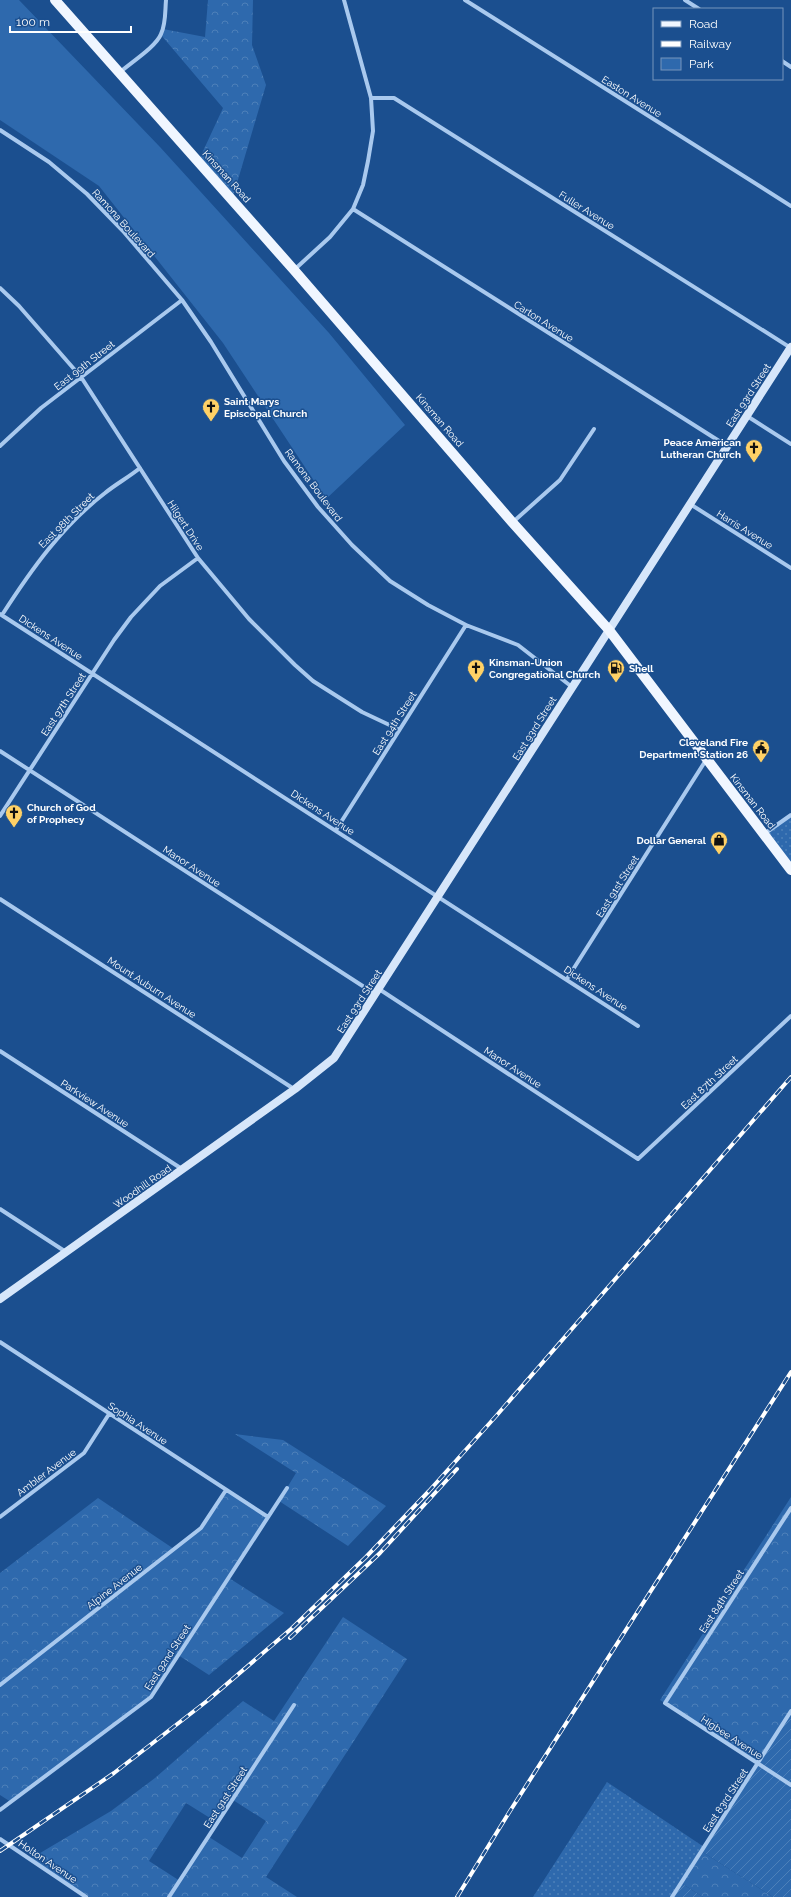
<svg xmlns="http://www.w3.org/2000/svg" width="791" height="1897" font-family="Raleway,sans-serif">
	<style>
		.grass { fill: url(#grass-dots) }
		.forest { fill: url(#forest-crowns); fill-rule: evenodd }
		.park { fill: #2e69ad }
		.garden { fill: url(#garden-furrows) }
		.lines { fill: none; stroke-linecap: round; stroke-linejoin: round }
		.street { stroke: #a9c9ee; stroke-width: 4 }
		.secondary { stroke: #d6e6fa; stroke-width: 8 }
		.primary { stroke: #f0f6ff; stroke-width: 10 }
		.rail-casing { stroke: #fff; stroke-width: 4 }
		.rail { stroke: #1b4f8f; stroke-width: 2.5; stroke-dasharray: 8; stroke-linecap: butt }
		.labels { text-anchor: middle; stroke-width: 3; stroke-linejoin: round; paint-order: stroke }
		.street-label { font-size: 10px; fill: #fff; stroke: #1b4f8f }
		.poi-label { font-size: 10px; font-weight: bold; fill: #fff; stroke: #1b4f8f; text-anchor: start }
	</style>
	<defs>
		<pattern id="grass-dots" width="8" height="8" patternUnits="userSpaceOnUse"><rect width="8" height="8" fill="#2e69ad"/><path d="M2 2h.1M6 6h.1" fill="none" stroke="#4d80b9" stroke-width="1.8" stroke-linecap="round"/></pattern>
		<pattern id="forest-crowns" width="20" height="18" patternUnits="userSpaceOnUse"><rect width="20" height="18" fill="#2e69ad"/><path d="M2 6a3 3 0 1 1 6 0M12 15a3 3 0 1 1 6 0" fill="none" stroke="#4d80b9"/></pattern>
		<pattern id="garden-furrows" width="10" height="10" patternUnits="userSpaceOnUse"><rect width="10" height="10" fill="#2e69ad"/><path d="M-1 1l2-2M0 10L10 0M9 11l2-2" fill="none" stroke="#4d80b9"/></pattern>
	</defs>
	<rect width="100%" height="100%" fill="#1b4f8f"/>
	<path class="grass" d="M791 815V870L763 834Z
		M607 1782 704 1847 672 1897H533Z"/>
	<path class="forest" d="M208 0H253L252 45 266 85 232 200 198 162 223 108 161 35 163 29 205 37Z
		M235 1434 283 1440 386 1506 348 1546 279 1501 296 1473Z
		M226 1490 268 1517 229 1578 284 1613 209 1675 178 1655 151 1697 11 1802 0 1795V1573L98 1498 174 1549 201 1528Z
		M791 1497V1711L758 1763 660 1700Z
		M343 1617 407 1659 266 1877 297 1897H86L30 1859 111 1811 155 1778 243 1701 274 1721ZM233 1800 266 1821 242 1858 209 1837 180 1881 149 1861 186 1803 218 1823Z
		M701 1851 773 1897H703L681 1883Z"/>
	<path class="park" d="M0 0H19L160 147 329 333 405 425 326 499 223 343 99 186 0 120Z"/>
	<path class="garden" d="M791 1711V1897H773L701 1851Z
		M681 1883 703 1897H672Z"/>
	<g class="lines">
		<path class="street" d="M465 0 791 206
			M685 0 699 9
			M782 61 791 67
			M119 73C130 63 156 47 161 34 166 24 165 11 166 0
			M371 98H394L791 348
			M0 130 49 162 87 194 123 231 182 300 211 342 284 461 318 507 352 545 390 581 428 605 466 625 518 645 572 687
			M353 209 727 446
			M294 270 330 237 353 209 363 185 368 161 373 131 371 98 344 0
			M0 288 19 306 81 377 198 558 249 619 295 665 313 681 362 712 398 729
			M747 416 791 444
			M0 446 41 408 182 300
			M690 504 791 568
			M513 522 560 480 594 429
			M0 614 638 1026
			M2 615C31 570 62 526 105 493 116 484 129 477 140 468
			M0 751 375 994
			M0 816 114 640 131 617 160 586 198 558
			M336 830 466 625
			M764 834 791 815
			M0 899 294 1089
			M567 979 706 760
			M379 989 638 1159 791 1016
			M0 1051 182 1169
			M0 1209 66 1252
			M0 1342 268 1517
			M791 1508 665 1703 791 1785
			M0 1517 84 1453 109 1414
			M0 1685 201 1528 226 1490
			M0 1810 151 1697 287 1488
			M0 1839 86 1897
			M169 1897 294 1705
			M672 1897 791 1711"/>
		<path class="secondary" d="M0 1299 295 1089 334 1058 791 347"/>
		<path class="primary" d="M55 0 294 270 512 522 609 630 791 870"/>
		<g class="rail-casing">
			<path id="rail" d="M290 1638 380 1553 457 1469
				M0 1851 114 1773 207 1701 291 1629 366 1557 429 1491 497 1415 791 1077
				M457 1897 510 1811 791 1372"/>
		</g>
		<use href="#rail" class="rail"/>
	</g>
	<defs>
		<g id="church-pin" transform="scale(0.9)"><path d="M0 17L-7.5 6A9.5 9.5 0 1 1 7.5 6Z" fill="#ffd166" stroke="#1b4f8f"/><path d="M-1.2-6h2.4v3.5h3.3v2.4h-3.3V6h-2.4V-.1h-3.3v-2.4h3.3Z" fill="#111"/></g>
		<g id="fuel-pin" transform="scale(0.9)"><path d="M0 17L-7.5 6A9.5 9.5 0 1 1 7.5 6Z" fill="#ffd166" stroke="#1b4f8f"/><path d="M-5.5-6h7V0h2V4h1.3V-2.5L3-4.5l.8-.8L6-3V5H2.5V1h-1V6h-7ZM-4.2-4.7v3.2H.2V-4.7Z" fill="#111"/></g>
		<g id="civic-pin" transform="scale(0.9)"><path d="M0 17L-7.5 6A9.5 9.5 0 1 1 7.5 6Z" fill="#ffd166" stroke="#1b4f8f"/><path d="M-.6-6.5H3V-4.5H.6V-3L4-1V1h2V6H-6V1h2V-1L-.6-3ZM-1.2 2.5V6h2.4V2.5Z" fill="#111"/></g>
		<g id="shop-pin" transform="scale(0.9)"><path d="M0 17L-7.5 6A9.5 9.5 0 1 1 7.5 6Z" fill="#ffd166" stroke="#1b4f8f"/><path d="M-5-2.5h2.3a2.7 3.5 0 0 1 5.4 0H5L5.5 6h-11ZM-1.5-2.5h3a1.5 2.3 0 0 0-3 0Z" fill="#111"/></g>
	</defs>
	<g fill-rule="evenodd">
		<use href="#church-pin" x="211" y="407"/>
		<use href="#church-pin" x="754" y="448"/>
		<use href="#church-pin" x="476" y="668"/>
		<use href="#fuel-pin" x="616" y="668"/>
		<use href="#civic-pin" x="761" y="748"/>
		<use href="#church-pin" x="14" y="813"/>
		<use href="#shop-pin" x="719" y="840"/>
	</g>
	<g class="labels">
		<g class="street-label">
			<text transform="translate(632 96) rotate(32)" y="4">Easton Avenue</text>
			<text transform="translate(227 176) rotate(48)" y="4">Kinsman Road</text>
			<text transform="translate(587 210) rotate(32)" y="4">Fuller Avenue</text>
			<text transform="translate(124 223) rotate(48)" y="4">Ramona Boulevard</text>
			<text transform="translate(544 321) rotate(32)" y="4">Carton Avenue</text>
			<text transform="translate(84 365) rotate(-38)" y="4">East 99th Street</text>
			<text transform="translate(748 395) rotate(-57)" y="4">East 93rd Street</text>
			<text transform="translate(440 420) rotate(49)" y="4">Kinsman Road</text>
			<text transform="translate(314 485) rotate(53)" y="4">Ramona Boulevard</text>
			<text transform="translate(66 520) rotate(-45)" y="4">East 98th Street</text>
			<text transform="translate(186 525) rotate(57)" y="4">Hilgert Drive</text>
			<text transform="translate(745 529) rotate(32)" y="4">Harris Avenue</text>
			<text transform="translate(51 637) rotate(33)" y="4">Dickens Avenue</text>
			<text transform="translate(63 704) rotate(-57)" y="4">East 97th Street</text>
			<text transform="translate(394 723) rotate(-58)" y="4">East 94th Street</text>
			<text transform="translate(534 728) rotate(-58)" y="4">East 93rd Street</text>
			<text transform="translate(753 801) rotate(52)" y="4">Kinsman Road</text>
			<text transform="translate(323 812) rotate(33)" y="4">Dickens Avenue</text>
			<text transform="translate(192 866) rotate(33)" y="4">Manor Avenue</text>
			<text transform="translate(617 886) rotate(-58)" y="4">East 91st Street</text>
			<text transform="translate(152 987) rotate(33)" y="4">Mount Auburn Avenue</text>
			<text transform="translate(596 988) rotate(33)" y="4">Dickens Avenue</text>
			<text transform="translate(359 1001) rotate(-57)" y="4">East 93rd Street</text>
			<text transform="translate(513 1067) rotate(33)" y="4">Manor Avenue</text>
			<text transform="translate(709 1082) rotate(-43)" y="4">East 87th Street</text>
			<text transform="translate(95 1103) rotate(33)" y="4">Parkview Avenue</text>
			<text transform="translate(142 1186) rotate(-35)" y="4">Woodhill Road</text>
			<text transform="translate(138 1423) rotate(33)" y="4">Sophia Avenue</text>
			<text transform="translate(46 1472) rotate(-37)" y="4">Ambler Avenue</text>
			<text transform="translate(114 1586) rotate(-38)" y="4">Alpine Avenue</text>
			<text transform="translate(721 1601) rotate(-57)" y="4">East 84th Street</text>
			<text transform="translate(167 1657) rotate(-57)" y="4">East 92nd Street</text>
			<text transform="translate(732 1737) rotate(33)" y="4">Higbee Avenue</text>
			<text transform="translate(225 1797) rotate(-57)" y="4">East 91st Street</text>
			<text transform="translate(725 1800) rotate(-57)" y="4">East 83rd Street</text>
			<text transform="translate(48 1861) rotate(34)" y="4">Holton Avenue</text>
		</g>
		<g class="poi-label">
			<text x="224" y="405">Saint Marys<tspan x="224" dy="12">Episcopal Church</tspan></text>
			<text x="741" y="446" text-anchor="end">Peace American<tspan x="741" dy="12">Lutheran Church</tspan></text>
			<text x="489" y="666">Kinsman-Union<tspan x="489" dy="12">Congregational Church</tspan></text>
			<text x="629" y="672">Shell</text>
			<text x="748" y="746" text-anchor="end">Cleveland Fire<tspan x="748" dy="12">Department Station 26</tspan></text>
			<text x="27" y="811">Church of God<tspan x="27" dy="12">of Prophecy</tspan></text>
			<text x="706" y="844" text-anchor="end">Dollar General</text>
		</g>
	</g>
	<rect x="653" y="8" width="130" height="72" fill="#1b4f8f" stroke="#7695bc"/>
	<rect x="661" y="21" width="20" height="6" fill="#f0f6ff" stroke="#7695bc"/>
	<text x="689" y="28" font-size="12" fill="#ffffff">Road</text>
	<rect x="661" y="41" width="20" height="6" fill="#ffffff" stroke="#7695bc"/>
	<text x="689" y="48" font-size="12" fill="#ffffff">Railway</text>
	<rect x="661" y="58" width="20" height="12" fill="#2e69ad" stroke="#7695bc"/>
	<text x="689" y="68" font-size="12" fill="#ffffff">Park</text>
	<path d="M10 26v6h121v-6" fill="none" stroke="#ffffff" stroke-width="2"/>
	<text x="16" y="26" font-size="12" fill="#ffffff" stroke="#1b4f8f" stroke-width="3" paint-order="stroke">100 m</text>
</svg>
